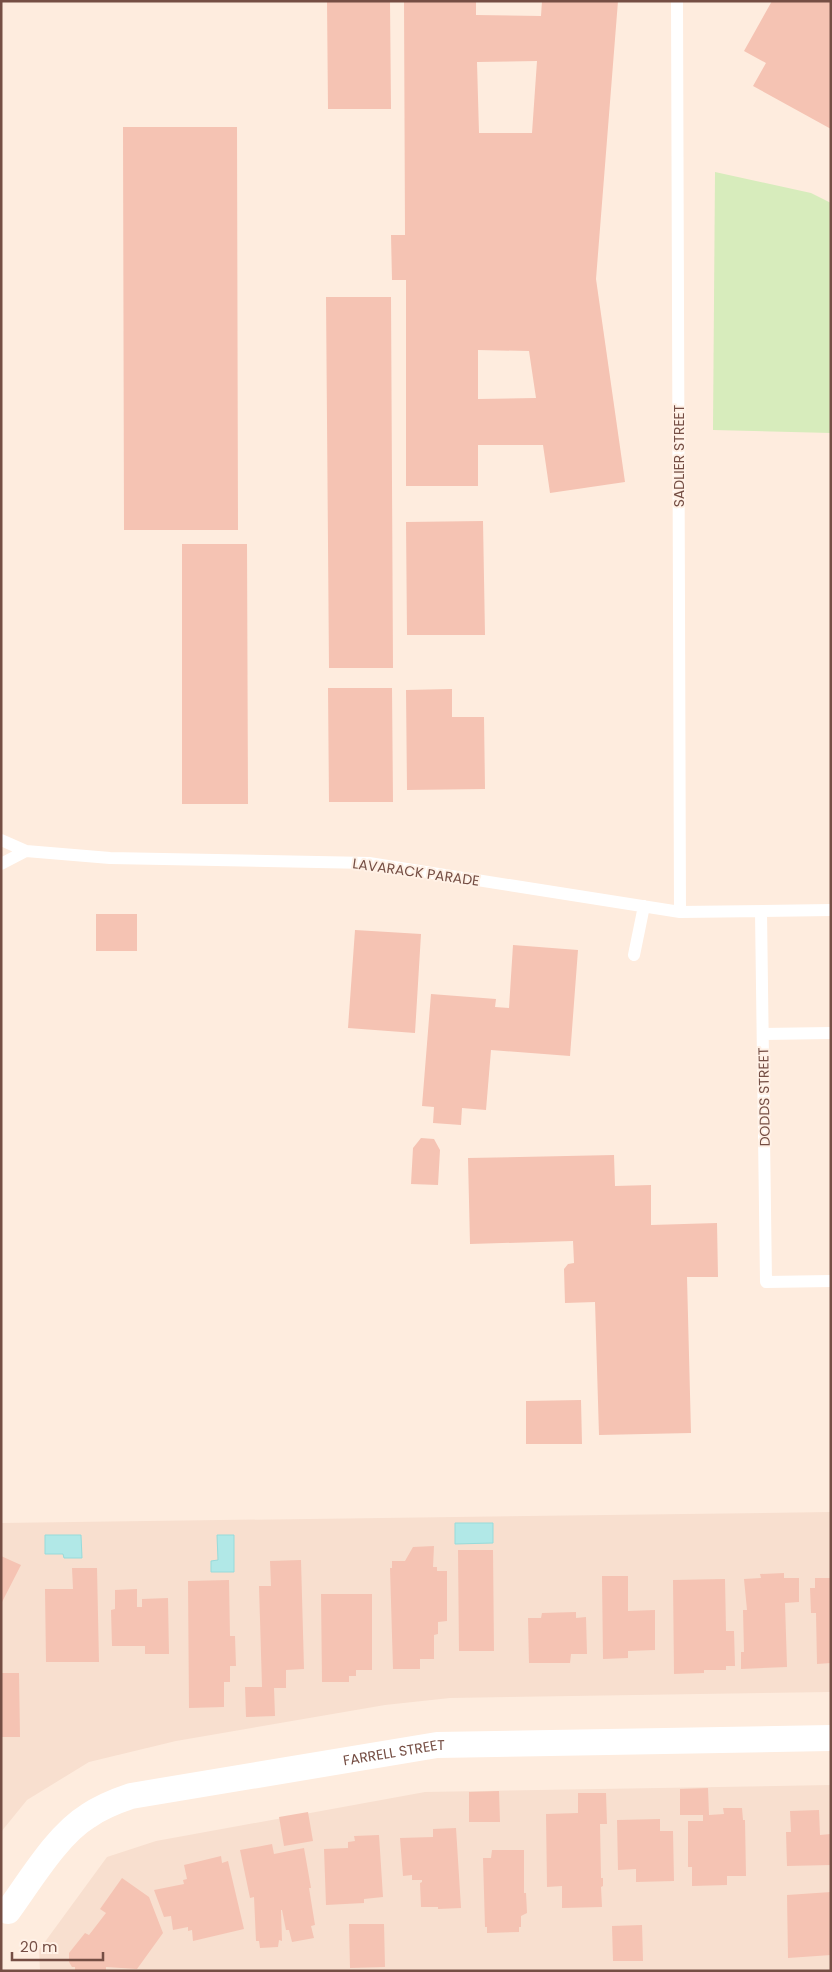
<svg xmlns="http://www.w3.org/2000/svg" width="832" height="1972" font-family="Poppins,sans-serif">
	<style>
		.residential { fill: #f8dfcf }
		.green { fill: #d7ecbc }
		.water { fill: #b1e8e7; stroke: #97dbda }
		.building { fill: #f5c3b3; fill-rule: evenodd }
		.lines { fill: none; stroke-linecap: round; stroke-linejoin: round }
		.service { stroke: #fff; stroke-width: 12 }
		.minor { stroke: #fff; stroke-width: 26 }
		.labels { text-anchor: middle; stroke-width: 4; stroke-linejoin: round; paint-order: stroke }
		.street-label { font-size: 14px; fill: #754e44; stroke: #fff1e6 }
	</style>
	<rect width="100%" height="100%" fill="#feecde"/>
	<path class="residential" d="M831 1512V1692L450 1698 385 1705 176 1741 89 1762 27 1800 1 1832V1523Z
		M831 1785V1971H40L39 1950 107 1857 156 1841 425 1792Z"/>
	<path class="green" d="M715 172 811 193 831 203V433L713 430Z"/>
	<path class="water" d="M455 1523H493V1543L455 1544Z
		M45 1535H81L82 1558H64L63 1554H45Z
		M217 1535H234V1572H211V1561L218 1560Z"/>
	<path class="building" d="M327 1H390L391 109H328Z
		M404 1H476V15L541 16 542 1H618L596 279 625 482 550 493 543 445H478V486H406V280H392L391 235H405ZM537 61 532 133H479L477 62ZM478 350 529 351 536 398 478 399Z
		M772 1H831V129L753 86 766 63 744 51Z
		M123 127H237L238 530H124Z
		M326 297H391L393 668H329Z
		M483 521 485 635H407L406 522Z
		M182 544H247L248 804H182Z
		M328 688H392L393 802H329Z
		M452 689V717H484L485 789 407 790 406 690Z
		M96 914H137V951H96Z
		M355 930 421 934 415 1033 348 1028Z
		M513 945 578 950 570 1056 491 1050 486 1110 462 1108 461 1125 433 1123 434 1107 422 1106 431 994 496 999 495 1007 509 1008Z
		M421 1138 434 1139 440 1150 438 1185 411 1184 413 1148Z
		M614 1155 615 1186 651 1185V1225L717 1223 718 1277H687L691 1433 599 1435 595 1302 565 1303 564 1269 568 1264 574 1263 573 1241 470 1244 468 1158Z
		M581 1400 582 1444H526V1401Z
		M434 1546 433 1567H437V1571H447V1621L438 1622V1634L434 1635V1659H420V1669H393L390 1568H392V1561H405L413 1547Z
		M458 1550H493L494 1651H459Z
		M1 1556 21 1565 1 1604Z
		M301 1560 304 1669 286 1670V1688H274L275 1716 246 1717 245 1687H262L259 1586H271L270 1561Z
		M72 1568H97L99 1662H46L45 1589H73Z
		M784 1573V1578H799V1602L785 1603 787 1667 741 1669V1652H744L743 1610H747L744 1579 761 1578 760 1574Z
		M602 1576H628V1611L655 1610V1650L628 1651V1658L603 1659Z
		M815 1578H831V1663L817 1664 816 1613H811L810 1588H815Z
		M725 1579 726 1631H734L735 1666H726V1670H704V1673L674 1674 673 1580Z
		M229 1580 230 1636H235L236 1666H230V1682H224V1707L189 1708 188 1581Z
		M137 1589V1607H142V1599L168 1598 169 1654H145V1646H112L111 1610 115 1609V1590Z
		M321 1594H372V1670H356V1676H349V1682H322Z
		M576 1612V1618L586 1617 587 1654H571L570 1663H529L528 1618H541L542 1613Z
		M1 1673H19L20 1737H1Z
		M708 1788 709 1815 724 1814 723 1808H742L743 1820H745L746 1876H727V1885L692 1886V1867H688V1821H703V1815H680V1789Z
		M499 1791 500 1822H469V1792Z
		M578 1793H606L607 1824H600L601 1878H603V1886L601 1887 602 1907 562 1908V1886L547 1887 546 1814 578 1813Z
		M819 1810 820 1835 831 1834V1865L787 1866 786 1832H791L790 1811Z
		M308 1812 313 1841 284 1846 279 1817Z
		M660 1819V1831H673L674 1881 636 1882V1869L618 1870 617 1820Z
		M456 1828 461 1908 438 1909V1907H421L420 1883 422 1882V1880H412V1875L403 1876 400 1838 433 1837V1829Z
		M379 1835 383 1897 364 1899V1903L326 1905 324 1849 348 1848V1842L355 1841 354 1836Z
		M272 1844 274 1854 304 1848 311 1888H309L315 1925 311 1926 314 1938 292 1942 289 1930H286L282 1910H281L282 1941 279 1940 278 1947 260 1948 259 1941H256L254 1897 250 1898 240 1850Z
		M492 1850H524V1893H526L527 1913 521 1916V1927H519V1932L487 1933V1927H485L483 1858H491Z
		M221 1856 222 1863 228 1861 244 1929 193 1941 192 1930 188 1931V1927L173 1930 171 1916 164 1917 154 1890 184 1884 183 1880 187 1879 184 1865Z
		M122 1878 149 1897 163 1933 137 1969 106 1967V1971H75V1967H72L69 1962V1953L85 1933 89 1935 106 1913 100 1909Z
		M831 1892V1955L788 1958 787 1895Z
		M349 1924H384L385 1967 350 1968Z
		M642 1925 643 1961H613L612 1926Z"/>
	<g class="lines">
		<path class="service" d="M677 1 680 912
			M1 840 26 851 110 858 369 863 680 912 831 910
			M1 864 26 851
			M761 912 766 1282 831 1281
			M634 955 644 906
			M763 1034 831 1033"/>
		<path class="minor" id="s1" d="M8 1911C30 1881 57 1835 88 1816 101 1807 116 1801 131 1796L437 1745 831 1738"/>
	</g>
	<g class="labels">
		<g class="street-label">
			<text transform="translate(679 456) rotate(-90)" y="5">SADLIER STREET</text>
			<text transform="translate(416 872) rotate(8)" y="5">LAVARACK PARADE</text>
			<text transform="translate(764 1097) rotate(-91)" y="5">DODDS STREET</text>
			<text dy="5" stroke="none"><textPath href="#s1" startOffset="439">FARRELL STREET</textPath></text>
		</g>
	</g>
	<rect width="832" height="1972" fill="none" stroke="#754e44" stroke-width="5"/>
	<path d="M12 1952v8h91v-8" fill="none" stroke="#754e44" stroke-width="2.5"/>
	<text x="20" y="1952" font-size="15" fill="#754e44" stroke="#fff1e6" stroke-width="4" paint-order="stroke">20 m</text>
</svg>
